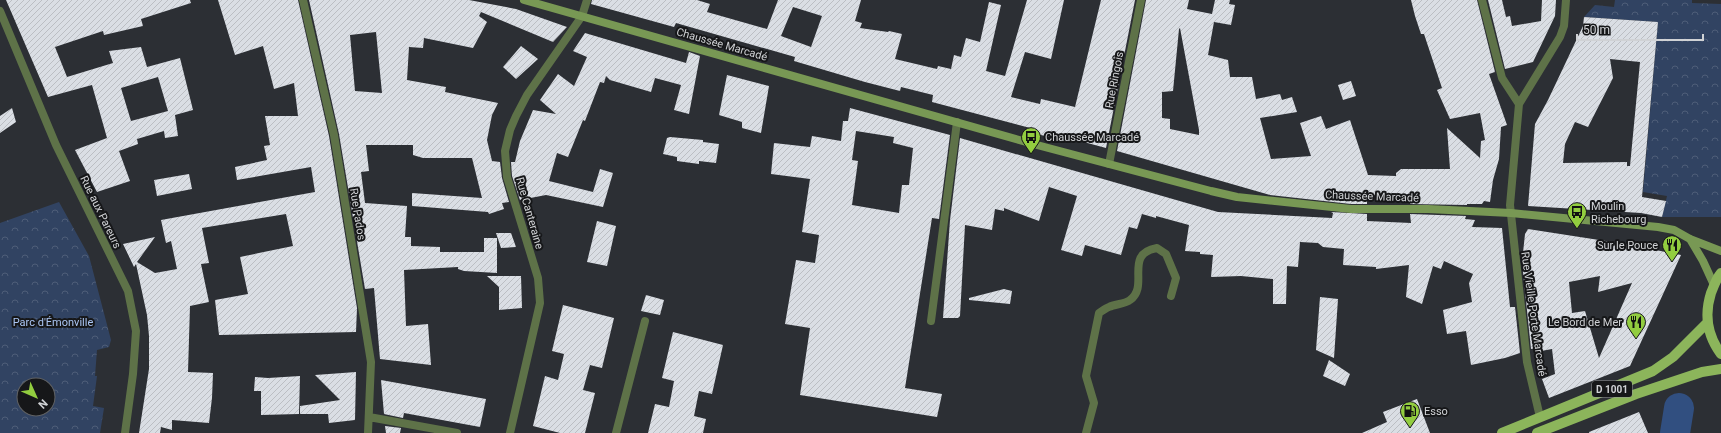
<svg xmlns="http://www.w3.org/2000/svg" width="1721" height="433" font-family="Roboto,sans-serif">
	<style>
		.park { fill: url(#park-crowns); fill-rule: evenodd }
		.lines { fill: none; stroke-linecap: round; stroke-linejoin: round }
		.river { stroke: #314f80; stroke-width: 30 }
		.building { fill: url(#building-hatch); fill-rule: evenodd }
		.lane { stroke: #5e7248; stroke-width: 8 }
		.street { stroke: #5e7248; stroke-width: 8 }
		.secondary { stroke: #789854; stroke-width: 8 }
		.primary { stroke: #8cb55b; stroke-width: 10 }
		.labels { text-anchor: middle; stroke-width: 4; stroke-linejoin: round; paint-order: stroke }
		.shield { fill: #161719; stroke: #989a9d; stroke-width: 1 }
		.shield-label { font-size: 10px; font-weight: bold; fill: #d0d2d5 }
		.street-label { font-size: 11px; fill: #d0d2d5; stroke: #161719 }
		.poi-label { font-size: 11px; fill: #d0d2d5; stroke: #161719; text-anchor: start }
		.park-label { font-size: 11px; fill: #acc7f5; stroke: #161719 }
	</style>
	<defs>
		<pattern id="park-crowns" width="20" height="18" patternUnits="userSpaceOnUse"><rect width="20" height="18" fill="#314362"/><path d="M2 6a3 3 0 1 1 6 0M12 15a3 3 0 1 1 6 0" fill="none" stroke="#4e5d78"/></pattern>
		<pattern id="building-hatch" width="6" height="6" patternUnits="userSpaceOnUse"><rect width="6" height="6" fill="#dadee4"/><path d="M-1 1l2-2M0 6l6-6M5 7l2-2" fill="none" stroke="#bbbec3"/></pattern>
	</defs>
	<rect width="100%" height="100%" fill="#2c2f34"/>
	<path class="park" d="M1615 0H1692V3L1721 4V217H1662L1667 196 1643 192 1658 22 1584 17 1595 5 1614 7Z
		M59 202 89 256 111 340 109 347 97 350 95 376H97L93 406 104 408 100 433H0V223ZM24 385H48V409H24Z"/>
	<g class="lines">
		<path class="river" d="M1675 433 1679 408"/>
	</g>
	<path class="building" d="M6 0H190L191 3 141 19 143 26 104 35 103 31 55 47 67 77 113 63 109 51 141 47 147 67 180 58 193 110 175 115 178 136 165 138 164 131 137 139 138 144 119 151 130 181 97 192 75 150 107 138 92 85 48 97ZM158 77 168 111 131 121 121 88Z
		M218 0H298L329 136 357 308 356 332 219 335 215 300 248 294 240 257 293 246 286 214 202 228 209 263 201 264 209 302 190 306 188 372 213 373 212 398 209 423 172 420V430L161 427 160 433H139L149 369V336L147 315 136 264 134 267 123 244 155 237 137 262 155 273 177 269 171 241 166 243 161 220 315 192 311 167 237 180 235 167 267 160 264 146 270 145 265 116H298L294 83 274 89 263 46 235 55Z
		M309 0H469L516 9 567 27 553 42 481 12 479 16 487 22 473 48 424 38 423 48 409 47 407 80 446 87 445 92 498 103 492 115 487 140 492 161 500 162 502 178 509 202 502 203 504 209 489 214 488 212 412 206V193L482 198 472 158H423L413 155V145H366L369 171 361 172 365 203 407 206 405 237H411V246L440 247V252H484V238H497V273L464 271 458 269V267L404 270 406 326 428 324 431 365 380 359 374 288 365 289 339 134ZM376 32 382 93 355 91 350 35Z
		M592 0H697L710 4 707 12 767 29 778 0H861L855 21 862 23 860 28 888 32 889 31 902 34 895 59 937 69 938 66 951 69 954 55 961 57 966 38 980 42 989 2 1001 5 986 71 1005 76 1027 0H1064L1051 59 1025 52 1011 97 1040 104 1041 99 1075 107 1101 0H1135L1106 148 1054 134 1053 138 1033 133 1034 129 932 102 933 95 901 87 900 91 865 82 794 61 795 57 676 23 674 27 591 4ZM793 7 822 16 811 47 781 36Z
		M1146 0H1189L1187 9 1212 14 1215 0H1230L1229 4 1235 5 1231 25 1214 22 1208 55 1228 60 1230 77H1252L1256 99 1280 94 1282 100 1292 97 1297 112 1260 118 1271 159 1311 156 1300 123 1321 116 1326 129 1350 120 1368 175 1396 176V173L1401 169H1450L1447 128 1480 158 1481 141 1485 140 1480 113 1450 119 1437 90 1442 88 1424 34H1421L1415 16 1411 0H1477L1495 72 1489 74 1507 125 1501 127 1499 159 1493 180 1490 202 1484 201 1482 204H1467V205L1410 204V196L1367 195V204H1351L1270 195 1117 151ZM1180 28 1199 130V135L1170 129V119L1162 118V92L1173 91 1179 29Z
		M1488 0H1502L1506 17 1510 16 1512 26 1541 21 1542 0H1556L1555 16 1533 62 1505 69Z
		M1584 17 1658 22 1642 197 1666 201 1662 217 1641 213 1528 206 1535 124 1548 100 1583 26ZM1610 59 1640 62 1630 166H1627V162L1563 163 1565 144 1575 122 1588 127 1613 78Z
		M585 33 686 63 689 52 700 56 689 114 674 110 681 85 655 78 651 92 610 80 606 76 604 83 600 82 585 121 583 120 568 157 557 153 549 181 593 192 600 169 613 173 603 207 546 195 520 200 512 176 511 162H515L520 141 533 110 556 114 540 100 558 74 574 86 587 57 573 51Z
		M521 46 538 59 516 79 503 67Z
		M727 75 769 86 761 133 742 128V122L719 115Z
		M1351 81 1356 96 1343 100 1338 85Z
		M12 108 16 122 0 133V116Z
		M850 108 950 135 939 219 932 218 905 388 942 394 937 417 800 395 810 328 785 324 796 260 815 263 819 235 802 232 810 179 771 174 774 143 810 147 812 136 841 141 843 121H848ZM856 131 894 137 893 143 913 148 909 185H902L899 213 852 205 858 161 852 160Z
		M670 137 703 140V142L719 144 716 163 699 161V164L677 161V157L663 154 667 138Z
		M960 138 1218 212 1332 218 1333 213 1331 212 1367 214V221L1411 223 1410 214 1466 216 1465 219 1475 220 1472 227 1502 228 1510 307H1515L1520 353 1505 358 1471 365 1466 331 1447 334 1443 310 1472 302 1469 283 1473 274 1444 261 1441 269 1433 266 1422 304 1406 297 1409 265 1376 269V267L1343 265 1344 249 1323 247 1318 243 1300 242 1298 267 1287 266 1286 304H1273V279L1241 276 1211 277 1213 255 1200 254V252L1185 251 1189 225 1156 216V218L1142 214 1137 229 1129 227 1121 255 1085 245 1082 256 1061 250 1077 196 1049 187 1039 221 1004 208V211L995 209 992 230 965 225 960 316 958 318H943L950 220Z
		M189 174 192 189 157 196 154 180Z
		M597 221 616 226 607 266 587 262Z
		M1528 229 1625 244 1681 255 1630 366 1549 398 1542 379 1555 374 1552 349 1536 352V348L1531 349 1522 262 1525 234ZM1600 276 1598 292 1632 283 1599 358 1585 311 1572 313 1569 282Z
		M496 233H511L516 247 501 248Z
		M487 276H521L522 308 499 310V287Z
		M1004 289 1012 291 1010 304 969 300V298Z
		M646 295 664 300 660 315 641 311Z
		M1320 297 1338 299 1334 358 1316 350Z
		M563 305 614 318 602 368 590 365 583 390 595 393 585 433H560L533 426 545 376 558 380 564 354 552 351Z
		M673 332 723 345 712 394 699 391 694 416 706 419 703 433H648L655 404 669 407 674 381 662 378Z
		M1329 360 1350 374 1345 386 1323 376Z
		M356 372 355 420 329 423 328 414H300V406L340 400 315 375Z
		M300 376 299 414 261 415V391H254L255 377 268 378Z
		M381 380 486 399 480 427 404 413 403 418 384 414Z
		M1417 399 1430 433H1362L1387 422 1383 412Z
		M1639 412 1648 433H1589V432Z
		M385 426 401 428 400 433H386Z"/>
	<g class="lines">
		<path class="lane" d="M931 321 957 122
			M616 433 645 321
			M1086 433 1094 403 1086 376 1099 313C1102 311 1106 308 1109 307 1115 304 1125 304 1130 300 1150 286 1123 254 1157 248L1166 254 1176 278 1171 296"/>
		<path class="street" d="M303 0 334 135 371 362 368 433
			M1482 0 1502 78 1519 104
			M0 11 56 145 128 291 136 331 133 374 125 433
			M1109 164 1141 0
			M369 417 457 433
			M1540 417 1527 362 1510 205 1519 104 1560 37 1564 26 1566 0
			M510 433 540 303 538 278 507 177 505 151 510 130 516 116 527 95 582 16 587 0"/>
		<path class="secondary" d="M524 0 1037 145 1211 191 1237 197 1351 209H1428L1511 213 1658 227 1674 230 1690 239 1721 251
			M1690 239 1703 261 1714 285"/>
		<path class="primary" d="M1721 273C1716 279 1714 286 1711 293 1704 315 1707 335 1721 354
			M1502 433 1653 371 1673 357 1707 323
			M1537 433 1636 394 1702 372 1721 369"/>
	</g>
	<defs>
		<g id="bus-pin" transform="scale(1)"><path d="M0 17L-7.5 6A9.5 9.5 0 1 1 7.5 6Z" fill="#92cd3f" stroke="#161719"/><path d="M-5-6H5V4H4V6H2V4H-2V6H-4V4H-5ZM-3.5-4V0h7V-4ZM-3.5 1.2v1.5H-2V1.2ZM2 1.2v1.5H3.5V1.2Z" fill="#111"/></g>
		<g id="restaurant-pin" transform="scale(1)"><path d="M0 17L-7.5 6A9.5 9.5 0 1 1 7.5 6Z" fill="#92cd3f" stroke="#161719"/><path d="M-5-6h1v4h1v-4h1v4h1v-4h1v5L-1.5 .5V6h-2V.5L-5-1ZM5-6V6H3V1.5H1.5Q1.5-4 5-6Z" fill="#111"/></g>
		<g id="fuel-pin" transform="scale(1)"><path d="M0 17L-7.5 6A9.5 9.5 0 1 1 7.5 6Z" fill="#92cd3f" stroke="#161719"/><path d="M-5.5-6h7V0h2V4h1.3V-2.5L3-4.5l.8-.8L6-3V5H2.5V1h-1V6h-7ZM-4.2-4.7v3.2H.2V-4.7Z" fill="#111"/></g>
	</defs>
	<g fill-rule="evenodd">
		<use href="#bus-pin" x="1031" y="137"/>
		<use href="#bus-pin" x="1577" y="212"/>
		<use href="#restaurant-pin" x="1672" y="245"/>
		<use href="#restaurant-pin" x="1636" y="322"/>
		<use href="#fuel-pin" x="1410" y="411"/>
	</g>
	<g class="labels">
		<rect class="shield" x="1592" y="381" width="40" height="16" rx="3"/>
		<g class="shield-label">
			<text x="1612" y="393">D 1001</text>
		</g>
		<g class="street-label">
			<text transform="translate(722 44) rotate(16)" y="4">Chaussée Marcadé</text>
			<text transform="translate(1114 80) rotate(-79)" y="4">Rue Ringois</text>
			<text transform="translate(1372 196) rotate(2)" y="4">Chaussée Marcadé</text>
			<text transform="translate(101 212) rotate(64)" y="4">Rue aux Pareurs</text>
			<text transform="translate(530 213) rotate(74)" y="4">Rue Canteraine</text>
			<text transform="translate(358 214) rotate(81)" y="4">Rue Pados</text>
			<text transform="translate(1534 314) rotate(82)" y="4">Rue Vieille Porte Marcadé</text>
		</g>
		<g class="poi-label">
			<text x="1045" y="141">Chaussée Marcadé</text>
			<text x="1591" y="210">Moulin<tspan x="1591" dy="13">Richebourg</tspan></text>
			<text x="1658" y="249" text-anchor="end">Sur le Pouce</text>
			<text x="1622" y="326" text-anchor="end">Le Bord de Mer</text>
			<text x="1424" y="415">Esso</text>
		</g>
		<g class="park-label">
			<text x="53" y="326">Parc d'Émonville</text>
		</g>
	</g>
	<g transform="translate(36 397) rotate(135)"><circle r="19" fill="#161719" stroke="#606264"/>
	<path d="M0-3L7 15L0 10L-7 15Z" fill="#92cd3f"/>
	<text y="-6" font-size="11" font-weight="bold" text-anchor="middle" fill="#d0d2d5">N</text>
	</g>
	<path d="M1577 34v6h126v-6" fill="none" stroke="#d0d2d5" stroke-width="2"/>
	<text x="1583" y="34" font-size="12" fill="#d0d2d5" stroke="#161719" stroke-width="3" paint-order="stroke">50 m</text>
</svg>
